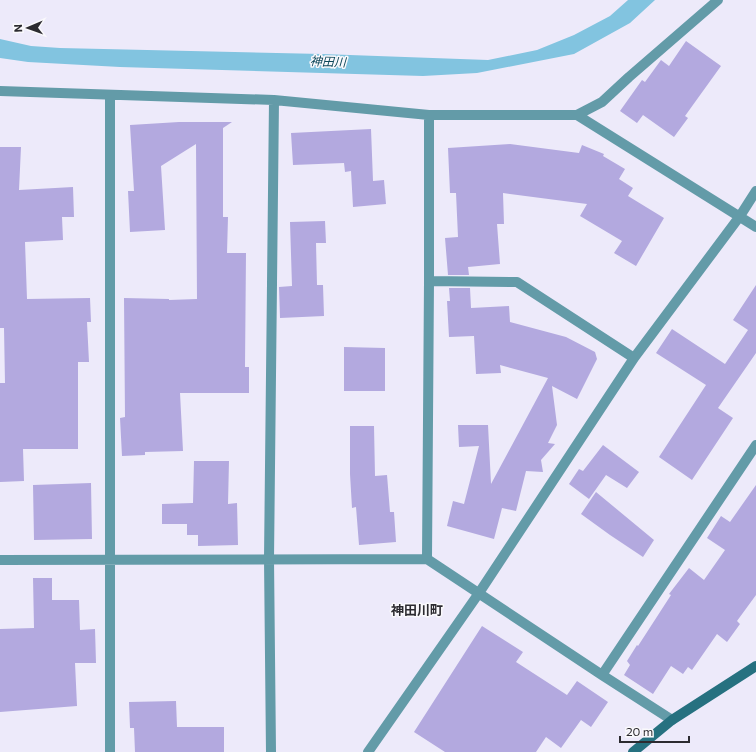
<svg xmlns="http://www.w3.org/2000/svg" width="756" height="752" font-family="Commissioner,'Noto Sans JP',sans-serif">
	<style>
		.water { fill: #82c4e0 }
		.building { fill: #b3a9df }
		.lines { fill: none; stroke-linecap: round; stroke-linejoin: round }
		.street { stroke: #639ba8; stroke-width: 10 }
		.secondary { stroke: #267180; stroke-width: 10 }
		.labels { text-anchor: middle; stroke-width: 3; stroke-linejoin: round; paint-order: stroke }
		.water-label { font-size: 12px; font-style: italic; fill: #0c4659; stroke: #faf9fc }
		.quarter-label { font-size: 13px; font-weight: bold; fill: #2c2b30; stroke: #faf9fc }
	</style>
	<rect width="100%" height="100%" fill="#edeafa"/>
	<path class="water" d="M628 0H655L630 23 574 54 477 73 423 76 120 67 28 62 0 58V39L31 46 60 48 322 54 488 60 537 50 574 35 610 16Z"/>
	<path class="building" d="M686 41 721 66 685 116 688 118 674 137 643 115 637 123 620 111 642 80 645 82 661 60 669 66Z
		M179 122H232L223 128V217H228L227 253H246L245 367H249V393H180L183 451 145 452V455L122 456 120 418 125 417 124 298 169 299V300L197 299 196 144 161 166 165 230 130 232 128 191H134L130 125Z
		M371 129 373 181 384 180 386 204 353 207 351 171 345 172 344 163 293 165 291 133Z
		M510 144 579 153 582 145 604 154 603 156 625 169 619 179 633 188 628 196 664 218 636 266 614 253 622 241 580 216 587 204 503 193 504 224H497L500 264 468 267 469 275H448L445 238 458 237 456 193H450L448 148Z
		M0 147H21L19 190 73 187 74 217H62L63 240 25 242 27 299 90 298 91 322H87L89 362H78V449H23L24 481 0 482V383H5L4 328H0Z
		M325 221 326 243H316L317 285H323L324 316 280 318 279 287 292 286 290 222Z
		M756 285V353L718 408 733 418 692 480 659 457 706 385 656 353 672 329 725 364 748 330 733 320Z
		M449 288H470L471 308 509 306 510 322 566 337 595 352 597 359 577 399 552 386 557 425 548 443 555 444 541 460 543 472 526 471 516 511 502 508 494 539 447 526 453 501 464 504 479 446 459 447 458 425H488L491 484 548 378 500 365 501 373 476 374 474 336 449 337 447 301H450Z
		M344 347 385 348V391H344Z
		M350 426H374L375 476 387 475 390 512H394L396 542 359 545 356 507 352 508 350 474Z
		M603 445 639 472 627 488 606 475 589 499 569 484 579 469 583 471Z
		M194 461H229L228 504 237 503 238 545 198 546V535H187V524H162V504L193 503Z
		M91 483 92 539 34 540 33 485Z
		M756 485V595L737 621 740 624 727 642 717 634 692 670 688 667 683 674 671 666 653 694 624 675 630 665 627 661 637 645 638 646 671 595 669 594 689 568 704 580 725 550 707 538 721 516 730 522Z
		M596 492 654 540 643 557 610 535 581 514Z
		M33 578H52V600H79L80 630 95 629 96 663H75L77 706 0 712V629L34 628Z
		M482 626 523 652 516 662 567 695 577 681 608 702 591 727 581 720 561 748 546 737 536 752H445L414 732Z
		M176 701 177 727H224V752H135L134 728H130L129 702Z"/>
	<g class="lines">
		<path class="street" d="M0 91 274 100 429 115H577L602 102 629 77 718 0
			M577 115 756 227
			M429 281 517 282 634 358
			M427 559 429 281V115
			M0 560 427 559 602 675 672 720
			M602 675 756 445
			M110 752V95
			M271 752 269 559 274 100
			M368 752 479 593 634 358 740 216 756 191"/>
		<path class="secondary" d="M633 752 672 720 756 666"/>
	</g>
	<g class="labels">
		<g class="water-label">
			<text transform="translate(328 62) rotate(2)" y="4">神田川</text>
		</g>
		<g class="quarter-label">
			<text x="417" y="615">神田川町</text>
		</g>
	</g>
	<g transform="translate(28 28) rotate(268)" stroke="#faf9fc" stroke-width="3" paint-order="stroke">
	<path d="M0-3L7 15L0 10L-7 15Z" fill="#2c2b30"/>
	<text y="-6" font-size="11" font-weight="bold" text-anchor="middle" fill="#2c2b30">N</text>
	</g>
	<path d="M620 736v6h69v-6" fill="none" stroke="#2c2b30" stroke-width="2"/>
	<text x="626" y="736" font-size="12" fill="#2c2b30" stroke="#faf9fc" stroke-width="3" paint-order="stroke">20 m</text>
</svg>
